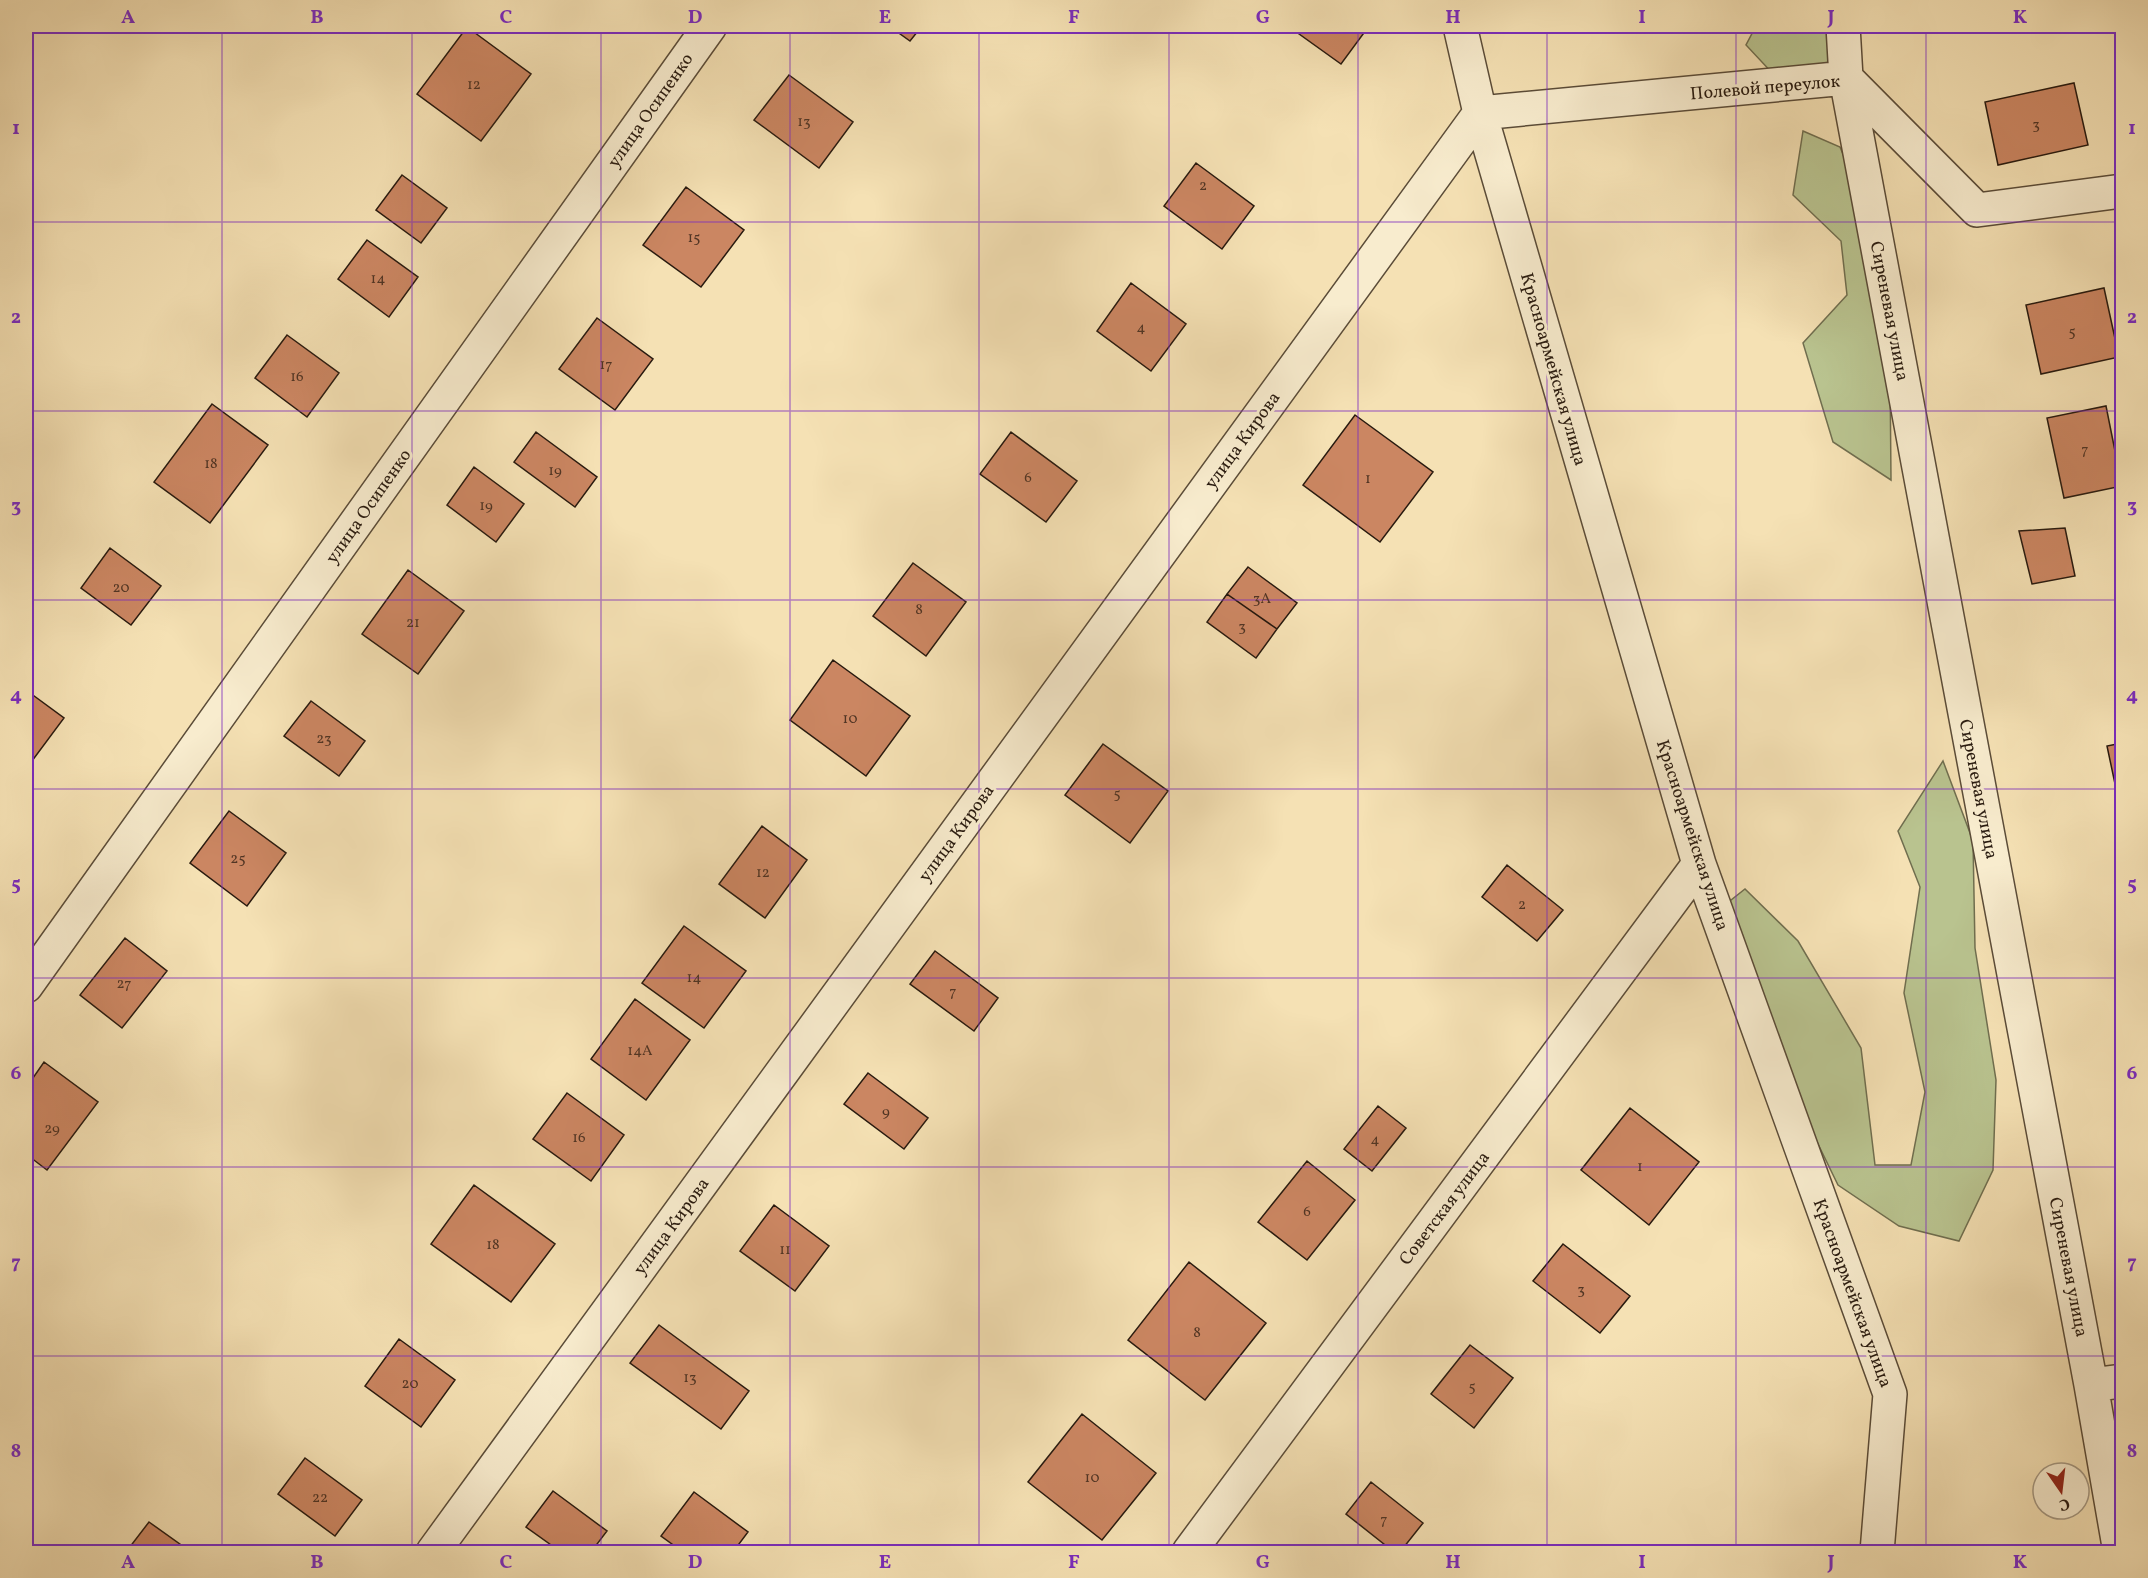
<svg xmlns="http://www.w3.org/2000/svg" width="2148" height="1578" font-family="Vollkorn,serif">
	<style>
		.green { fill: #b9c38f; stroke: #706e4f; stroke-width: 1.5 }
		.building { fill: #cb8662; stroke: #281a0f; stroke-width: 1.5 }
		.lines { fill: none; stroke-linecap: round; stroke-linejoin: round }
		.street-casing { stroke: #5b4c38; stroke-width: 36 }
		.street { stroke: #f8ecce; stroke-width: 33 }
		.grid { fill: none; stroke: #7b2cbf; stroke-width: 1.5; stroke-opacity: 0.55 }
		.labels { text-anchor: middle; stroke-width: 6; stroke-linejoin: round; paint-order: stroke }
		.number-label { font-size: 15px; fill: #513524 }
		.street-label { font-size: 18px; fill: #281a0f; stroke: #f8ecce }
		.neatline { fill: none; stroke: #7b2cbf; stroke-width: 2 }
		.grid-label { font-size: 20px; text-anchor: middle; font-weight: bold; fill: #7b2cbf }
	</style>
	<rect width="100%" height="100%" fill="#f5e1b4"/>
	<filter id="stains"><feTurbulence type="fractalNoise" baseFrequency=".00333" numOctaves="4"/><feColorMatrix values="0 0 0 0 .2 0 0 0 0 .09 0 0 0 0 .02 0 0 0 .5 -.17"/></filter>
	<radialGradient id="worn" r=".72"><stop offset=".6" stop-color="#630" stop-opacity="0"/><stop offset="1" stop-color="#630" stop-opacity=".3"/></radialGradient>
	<path class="green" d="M1756 26H1830L1829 62 1775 76 1746 45Z
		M1803 131 1840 147 1872 224 1890 371 1891 480 1833 442 1803 343 1847 295 1841 241 1793 195Z
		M1943 761 1973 841 1975 948 1996 1080 1993 1170 1959 1241 1899 1226 1838 1185 1761 1027 1721 908 1745 889 1798 941 1861 1048 1875 1165H1911L1925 1092 1904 993 1920 887 1898 831Z"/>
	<path class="building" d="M889 26H922L910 41Z
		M1288 26H1369L1341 64Z
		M467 27 531 74 481 141 417 94Z
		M789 75 853 122 819 168 754 120Z
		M2074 83 2088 145 1998 165 1985 102Z
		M1196 163 1254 206 1222 249 1164 206Z
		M402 175 447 208 421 243 376 210Z
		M686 187 744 230 701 287 643 245Z
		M367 240 418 277 389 317 338 279Z
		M1131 283 1186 324 1151 371 1097 331Z
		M2104 288 2119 357 2041 374 2026 305Z
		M597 318 653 359 615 410 559 369Z
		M287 335 339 373 307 417 255 378Z
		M212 404 268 445 210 523 154 482Z
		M2106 406 2122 486 2064 498 2047 418Z
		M1355 415 1433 472 1380 542 1303 485Z
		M536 432 597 477 575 507 514 462Z
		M1011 432 1077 481 1046 522 980 474Z
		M474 467 524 504 496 542 447 505Z
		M2065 528 2075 576 2032 584 2019 531Z
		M110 548 161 586 131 625 81 588Z
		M913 563 966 602 926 656 873 616Z
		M1248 567 1297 603 1277 629 1227 594Z
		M408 570 464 611 418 674 362 634Z
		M1227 594 1277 629 1256 658 1207 622Z
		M833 660 910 716 866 776 790 720Z
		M26 690 64 718 26 769Z
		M311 701 365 741 339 776 284 736Z
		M2122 743V817L2107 746Z
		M1103 744 1168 791 1130 843 1065 795Z
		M229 811 286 853 247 906 190 863Z
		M762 826 807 860 765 918 719 884Z
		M1507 865 1563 910 1537 941 1482 897Z
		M684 926 746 971 704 1028 642 983Z
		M125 938 167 971 122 1028 80 995Z
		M935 951 998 998 974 1031 910 984Z
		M635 999 690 1040 646 1100 591 1059Z
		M44 1062 98 1102 47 1170 26 1154V1088Z
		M868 1073 928 1118 904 1149 844 1104Z
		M567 1093 624 1135 591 1181 533 1139Z
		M1378 1106 1406 1128 1372 1171 1344 1149Z
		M1630 1108 1699 1162 1649 1225 1581 1170Z
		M1307 1161 1355 1200 1307 1260 1258 1222Z
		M474 1185 555 1244 511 1302 431 1244Z
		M774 1205 829 1246 795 1291 740 1251Z
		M1563 1244 1630 1296 1600 1333 1533 1281Z
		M1189 1262 1266 1323 1205 1400 1128 1340Z
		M659 1325 749 1391 721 1429 630 1363Z
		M399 1339 455 1380 421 1427 365 1386Z
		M1470 1345 1513 1378 1474 1428 1431 1394Z
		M1082 1414 1156 1473 1102 1540 1028 1482Z
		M305 1458 362 1500 335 1536 278 1494Z
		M1371 1482 1423 1523 1400 1552H1394L1346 1514Z
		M553 1491 607 1531 591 1552H561L526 1527Z
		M694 1492 748 1532 733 1552H683L661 1536Z
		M149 1522 191 1552H126Z"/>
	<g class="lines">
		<g class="street-casing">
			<path id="street" d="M1460 26 1480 113 1846 78 1977 210 2122 191
				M1843 26 1846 78 2091 1385 2120 1552
				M1480 113 1699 864 1890 1394 1877 1552
				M26 986 710 26
				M2091 1385 2122 1381
				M433 1552 1480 113
				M1189 1552 1699 864"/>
		</g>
		<use href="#street" class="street"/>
	</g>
	<path class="grid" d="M222 26V1552M412 26V1552M601 26V1552M790 26V1552M979 26V1552M1169 26V1552M1358 26V1552M1547 26V1552M1736 26V1552M1926 26V1552M26 222H2122M26 411H2122M26 600H2122M26 789H2122M26 978H2122M26 1167H2122M26 1356H2122"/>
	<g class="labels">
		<g class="number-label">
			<text x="474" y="89">12</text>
			<text x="804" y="126">13</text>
			<text x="2036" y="129">3</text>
			<text x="1203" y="190">2</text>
			<text x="694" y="242">15</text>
			<text x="378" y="283">14</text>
			<text x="1141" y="332">4</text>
			<text x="2072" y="336">5</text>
			<text x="606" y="369">17</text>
			<text x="297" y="381">16</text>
			<text x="2085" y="454">7</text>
			<text x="211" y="468">18</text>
			<text x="555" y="475">19</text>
			<text x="1028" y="482">6</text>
			<text x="1368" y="483">1</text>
			<text x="486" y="510">19</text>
			<text x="121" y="592">20</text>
			<text x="1262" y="603">3А</text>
			<text x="919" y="614">8</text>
			<text x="413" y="627">21</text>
			<text x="1242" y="631">3</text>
			<text x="850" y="723">10</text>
			<text x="324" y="743">23</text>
			<text x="1117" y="798">5</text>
			<text x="238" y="863">25</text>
			<text x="763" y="877">12</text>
			<text x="1522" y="909">2</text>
			<text x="694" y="982">14</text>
			<text x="124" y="988">27</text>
			<text x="953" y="996">7</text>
			<text x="640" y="1055">14А</text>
			<text x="886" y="1116">9</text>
			<text x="52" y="1133">29</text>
			<text x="579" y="1142">16</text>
			<text x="1375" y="1144">4</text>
			<text x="1640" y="1171">1</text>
			<text x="1307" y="1216">6</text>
			<text x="493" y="1249">18</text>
			<text x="785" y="1254">11</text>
			<text x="1581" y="1294">3</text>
			<text x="1197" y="1337">8</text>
			<text x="690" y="1382">13</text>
			<text x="410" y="1388">20</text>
			<text x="1472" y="1391">5</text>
			<text x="1092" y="1482">10</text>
			<text x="320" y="1502">22</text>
			<text x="1384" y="1524">7</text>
		</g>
		<g class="street-label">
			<text transform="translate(1765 87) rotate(-5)" y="6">Полевой переулок</text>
			<text transform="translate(650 110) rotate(-55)" y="6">улица Осипенко</text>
			<text transform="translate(1890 311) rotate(79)" y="6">Сиреневая улица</text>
			<text transform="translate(1554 369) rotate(74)" y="6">Красноармейская улица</text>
			<text transform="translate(1242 440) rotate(-54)" y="6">улица Кирова</text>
			<text transform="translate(368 506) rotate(-55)" y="6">улица Осипенко</text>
			<text transform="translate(1979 789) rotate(79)" y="6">Сиреневая улица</text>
			<text transform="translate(956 833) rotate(-54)" y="6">улица Кирова</text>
			<text transform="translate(1693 835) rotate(72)" y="6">Красноармейская улица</text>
			<text transform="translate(1444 1208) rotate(-53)" y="6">Советская улица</text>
			<text transform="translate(671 1226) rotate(-54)" y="6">улица Кирова</text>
			<text transform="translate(2069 1267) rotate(79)" y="6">Сиреневая улица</text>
			<text transform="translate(1853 1293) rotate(70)" y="6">Красноармейская улица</text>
		</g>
	</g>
	<rect width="2148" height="1578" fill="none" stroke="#f5e1b4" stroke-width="66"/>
	<g transform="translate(2061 1491) rotate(166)"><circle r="28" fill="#f8ecce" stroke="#a59882" stroke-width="1.5"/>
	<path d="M0-4.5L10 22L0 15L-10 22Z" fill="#8f2418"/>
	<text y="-9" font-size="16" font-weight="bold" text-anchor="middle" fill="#281a0f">С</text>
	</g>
	<rect x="33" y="33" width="2082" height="1512" class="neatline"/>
	<g class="grid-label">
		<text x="128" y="23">A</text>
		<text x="317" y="23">B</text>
		<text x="506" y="23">C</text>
		<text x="695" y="23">D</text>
		<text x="885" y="23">E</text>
		<text x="1074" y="23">F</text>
		<text x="1263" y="23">G</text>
		<text x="1453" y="23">H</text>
		<text x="1642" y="23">I</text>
		<text x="1831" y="23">J</text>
		<text x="2020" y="23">K</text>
		<text x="16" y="134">1</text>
		<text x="2132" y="134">1</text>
		<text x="16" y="323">2</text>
		<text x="2132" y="323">2</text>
		<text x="16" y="512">3</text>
		<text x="2132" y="512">3</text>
		<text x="16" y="701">4</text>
		<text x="2132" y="701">4</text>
		<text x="16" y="890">5</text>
		<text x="2132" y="890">5</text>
		<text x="16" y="1079">6</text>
		<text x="2132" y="1079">6</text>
		<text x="16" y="1268">7</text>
		<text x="2132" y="1268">7</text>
		<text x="16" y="1457">8</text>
		<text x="2132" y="1457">8</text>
		<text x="128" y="1568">A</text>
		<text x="317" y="1568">B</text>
		<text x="506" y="1568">C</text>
		<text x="695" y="1568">D</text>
		<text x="885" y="1568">E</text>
		<text x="1074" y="1568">F</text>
		<text x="1263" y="1568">G</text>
		<text x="1453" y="1568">H</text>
		<text x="1642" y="1568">I</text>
		<text x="1831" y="1568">J</text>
		<text x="2020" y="1568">K</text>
	</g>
	<rect width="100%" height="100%" filter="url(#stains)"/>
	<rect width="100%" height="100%" fill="url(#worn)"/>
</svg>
